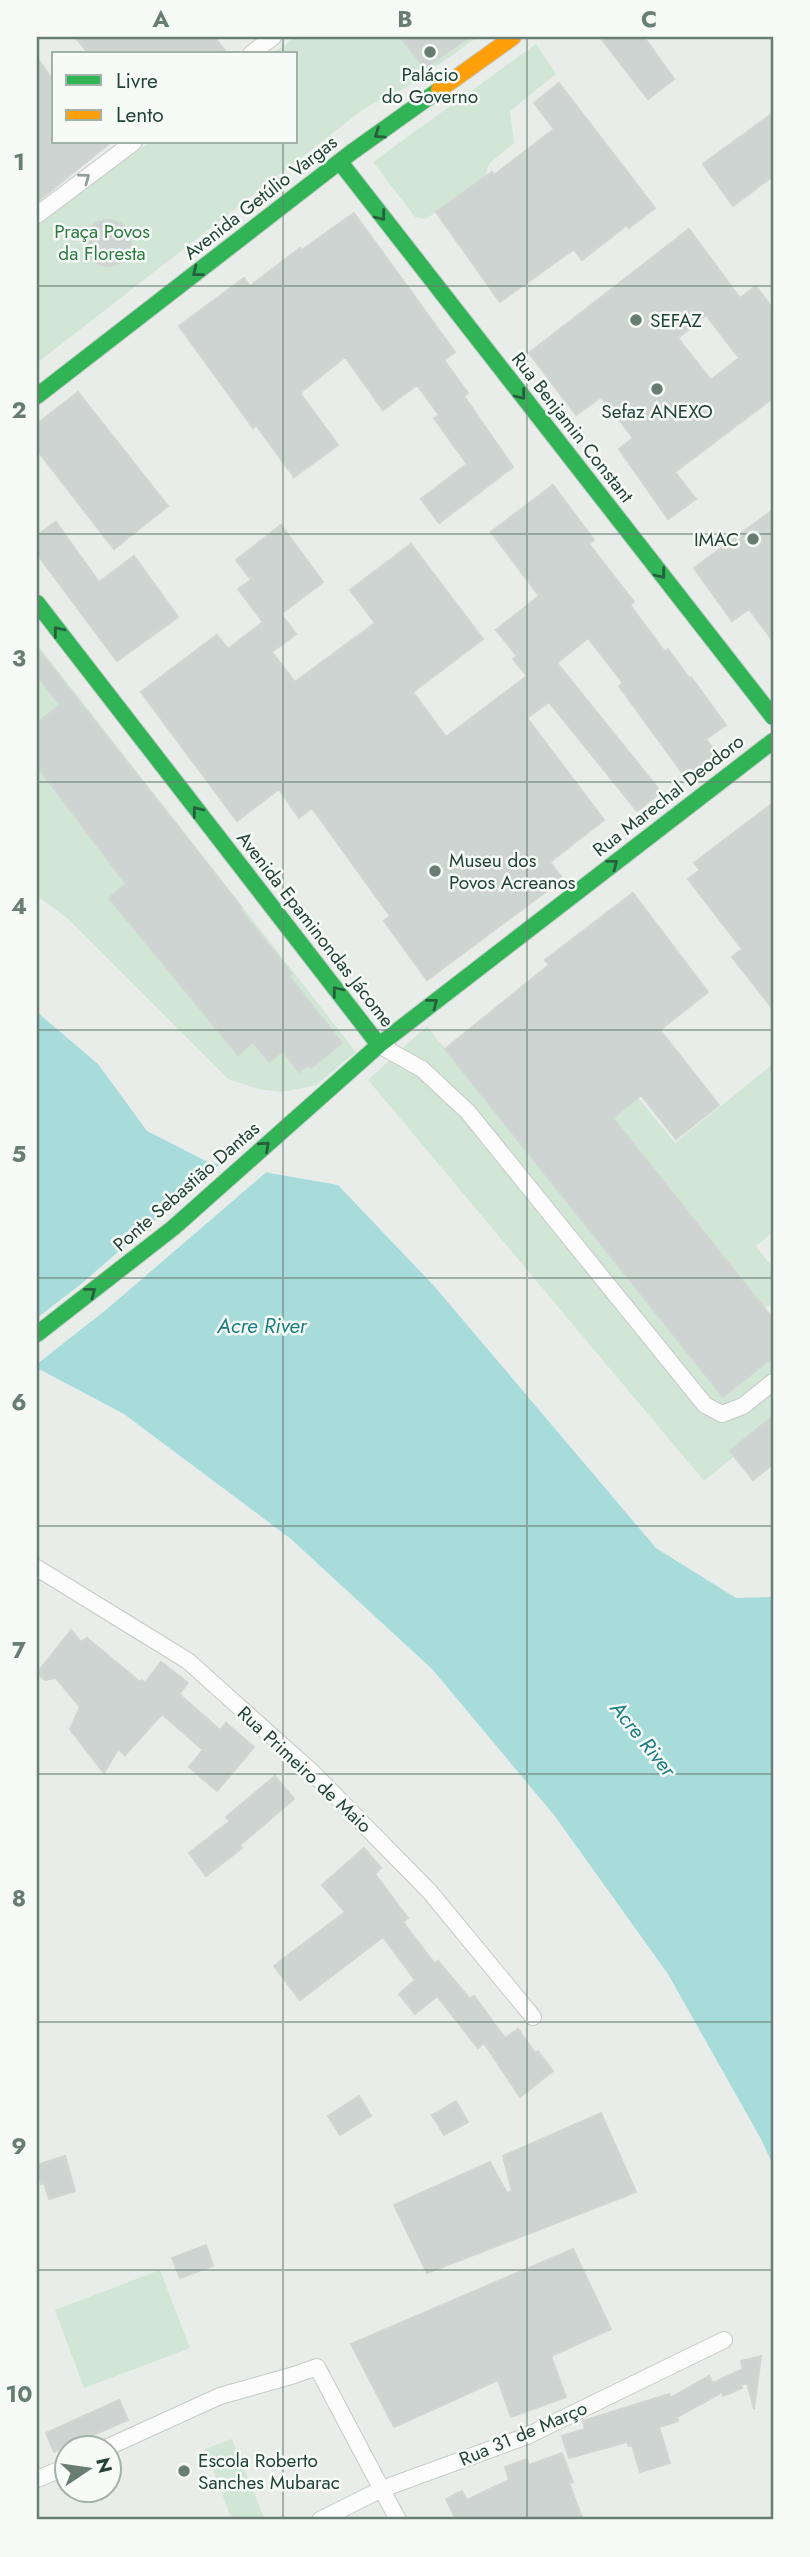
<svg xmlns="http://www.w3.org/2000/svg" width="810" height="2557" font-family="Jost,sans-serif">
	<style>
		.green { fill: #d1e6d5 }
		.water { fill: #a8dcdb }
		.pier { fill: #e8edea }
		.building { fill: #ced4d1; stroke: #d1d6d3; stroke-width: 2; fill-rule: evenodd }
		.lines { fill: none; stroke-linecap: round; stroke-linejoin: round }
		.street-casing { stroke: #c5cac7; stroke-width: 18 }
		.fast-casing { stroke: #c3cbc7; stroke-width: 18 }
		.slow-casing { stroke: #c3cbc7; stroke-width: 18 }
		.street { stroke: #fcfcfc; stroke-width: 16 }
		.fast { stroke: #30b455; stroke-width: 16 }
		.slow { stroke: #ff9f0a; stroke-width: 16 }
		.oneway { stroke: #265f3e }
		.oneway2 { stroke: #90a099 }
		.grid { fill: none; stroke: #687e75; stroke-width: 2; stroke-opacity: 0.55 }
		.poi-dot { fill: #687e75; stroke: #f7fbf8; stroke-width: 2.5 }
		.labels { text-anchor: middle; stroke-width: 5; stroke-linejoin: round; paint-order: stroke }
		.poi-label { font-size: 19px; fill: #234336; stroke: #f7fbf8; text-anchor: start }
		.street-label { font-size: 19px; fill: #234336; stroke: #f7fbf8 }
		.park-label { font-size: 19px; fill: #2c7b40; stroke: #f7fbf8 }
		.water-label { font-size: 21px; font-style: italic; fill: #1a7e82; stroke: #f7fbf8 }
		.neatline { fill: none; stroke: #687e75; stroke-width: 2.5 }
		.grid-label { font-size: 23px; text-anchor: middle; font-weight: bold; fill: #687e75 }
	</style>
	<rect width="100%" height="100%" fill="#e8edea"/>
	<path class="green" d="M296 37H478L405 88 365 108 37 363V223L83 187 151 142H296V54H272Z
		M536 44 556 74 510 111 514 143 489 164 485 177 426 219 415 217 373 162Z
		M37 644 356 1052 316 1085 282 1092 258 1089 228 1079 67 918 37 896Z
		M427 1026 723 1397 773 1354V1425L704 1481 368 1080Z
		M773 1064V1232L756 1246 773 1268V1302L765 1308 613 1118 637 1096 675 1143Z
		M160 2270 190 2348 84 2388 55 2310Z
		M232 2439 265 2520H232L205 2449Z"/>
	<path class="water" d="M37 1012 98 1064 147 1131 208 1162 338 1185 435 1287 656 1548 736 1598 773 1597V2165L761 2139 668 1974 554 1815 432 1669 291 1539 124 1414 37 1368Z"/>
	<path class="pier" d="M224 1161 270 1169 107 1309 37 1364V1318L81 1284Z"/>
	<path class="building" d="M75 37H214L228 54H89Z
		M400 37H469L425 68Z
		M600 37H644L674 79 648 99Z
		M37 58 54 81V142H111L37 202Z
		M559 83 655 208 629 228 627 225 582 260 574 249 500 302 436 212 492 172 494 175 554 129 534 103Z
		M773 113V176L733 206 703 164Z
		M354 213 455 352 444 360 468 393 464 396 513 467 439 523 421 499 467 464 434 418 439 415 417 385 383 410 345 357 300 393 338 445 294 477 256 425 253 428 179 326 244 278 250 286 300 248 302 250Z
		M85 243a23 23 0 1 1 46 0a23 23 0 1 1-46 0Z
		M689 229 740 298 756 286 773 309V398L675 472 696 499 668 519 619 449 633 438 601 397 576 415 529 353ZM706 315 739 358 711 380 678 338Z
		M78 392 168 506 114 549 37 450V424Z
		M553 485 594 540 589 544 634 602 630 605 665 652 668 649 689 678 691 677 726 725 706 739 718 755 686 778 619 686 623 683 588 638 557 663 661 792 637 811 549 702 527 718 604 820 550 862 563 879 427 980 384 921 390 916 312 808 299 818 279 789 237 821 141 692 217 635 228 649 263 622 238 589 251 580 236 560 281 525 323 582 281 614 296 634 272 652 295 682 375 623 350 590 411 544 483 639 413 692 446 737 527 676 513 659 517 656 496 630 539 596 491 532Z
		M773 510V641L749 609 732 621 694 568Z
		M56 522 99 582 134 556 178 617 117 661 37 554V535Z
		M37 648 242 908 240 909 292 974 289 976 342 1043 311 1068 308 1065 299 1072 283 1051 269 1062 253 1042 238 1055 109 898 126 884 37 766V723L60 705 37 676Z
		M773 803V1009L732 957 742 949 688 879 700 870 694 863Z
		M633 893 708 992 660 1030 719 1105 676 1139 641 1095 613 1118 773 1319V1357L723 1397 445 1049 549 965 545 960Z
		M773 1416V1464L753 1480 730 1451Z
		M71 1630 81 1642 87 1638 140 1682 142 1680 145 1683 161 1662 188 1683 179 1694 220 1730 226 1723 254 1747 217 1791 189 1767 203 1750 162 1714 125 1755 118 1749 104 1773 70 1729 80 1707 56 1678 45 1680 37 1673Z
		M275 1776 294 1799 240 1845 242 1848 206 1876 189 1853 230 1821 226 1817Z
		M364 1848 381 1868 375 1874 408 1918 403 1922 435 1964 438 1961 470 1999 474 1996 505 2038 518 2029 535 2053 538 2051 553 2071 520 2097 484 2043 478 2048 437 1996 415 2014 399 1994 415 1980 383 1937 300 2000 274 1966 345 1912 322 1885Z
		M359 2096 371 2116 340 2135 328 2116Z
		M456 2101 468 2122 444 2135 432 2115Z
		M601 2113 636 2192 427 2273 394 2205 490 2162 507 2193 512 2191 503 2156Z
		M65 2156 75 2191 49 2199 44 2183 41 2184 37 2165Z
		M206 2245 213 2266 180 2278 172 2258Z
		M573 2249 611 2329 551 2356 566 2397 511 2417 498 2380 394 2427 351 2344Z
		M761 2356 754 2409 747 2383 741 2385 742 2388 723 2396 721 2391 718 2392 719 2394 677 2417 678 2421 659 2427 670 2463 640 2472 632 2445 629 2446 627 2442 569 2458 562 2436 585 2429 583 2421 669 2394 670 2398 709 2376 713 2383 743 2369 741 2361Z
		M119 2400 128 2420 54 2452 46 2433Z
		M562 2453 573 2482 569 2483 583 2520H456L446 2499 462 2491 467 2500 509 2480 505 2467 527 2459 529 2465Z"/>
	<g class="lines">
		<g class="street-casing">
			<path id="street" d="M251 54 273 37
				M37 215 134 142
				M379 1045 422 1069 468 1112 705 1405 722 1414 743 1406 773 1382
				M37 1568 188 1661 313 1773 430 1892 533 2017
				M106 2448 220 2396 291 2376 317 2367 398 2520
				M37 2479 66 2467
				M320 2520 382 2489 527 2436 724 2340"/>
		</g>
		<g class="fast-casing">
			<path id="fast" d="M340 162 773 717
				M37 396 352 152 439 90
				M37 603 379 1045
				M37 1334 173 1228 379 1045 773 741"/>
		</g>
		<g class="slow-casing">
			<path id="slow" d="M439 90 513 37"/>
		</g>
		<use href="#street" class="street"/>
		<use href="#fast" class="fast"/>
		<use href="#slow" class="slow"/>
	</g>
	<defs><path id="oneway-chevron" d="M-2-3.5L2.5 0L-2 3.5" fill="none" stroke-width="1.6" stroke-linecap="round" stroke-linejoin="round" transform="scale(1.75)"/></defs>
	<g class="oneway">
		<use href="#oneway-chevron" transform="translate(379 134) rotate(146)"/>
		<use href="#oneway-chevron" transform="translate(381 216) rotate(52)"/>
		<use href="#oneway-chevron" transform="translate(197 272) rotate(142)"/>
		<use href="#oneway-chevron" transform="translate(521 395) rotate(52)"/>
		<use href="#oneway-chevron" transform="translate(661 574) rotate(52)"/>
		<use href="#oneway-chevron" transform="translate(58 631) rotate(-128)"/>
		<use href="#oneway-chevron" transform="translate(197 811) rotate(-128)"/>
		<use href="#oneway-chevron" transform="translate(613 864) rotate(-38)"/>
		<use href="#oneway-chevron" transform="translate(337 991) rotate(-128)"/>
		<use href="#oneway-chevron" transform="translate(433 1003) rotate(-38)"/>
		<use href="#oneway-chevron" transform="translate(265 1146) rotate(-42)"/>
		<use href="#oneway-chevron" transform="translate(91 1292) rotate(-38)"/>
	</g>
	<use class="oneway2" href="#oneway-chevron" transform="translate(85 178) rotate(-37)"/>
	<path class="grid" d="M283 37V54M527 37V2520M283 142V2520M37 286H773M37 534H773M37 782H773M37 1030H773M37 1278H773M37 1526H773M37 1774H773M37 2022H773M37 2270H773"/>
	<g class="poi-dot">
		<circle cx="430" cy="52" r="7"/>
		<circle cx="636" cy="320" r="7"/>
		<circle cx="657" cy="389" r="7"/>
		<circle cx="753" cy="539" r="7"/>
		<circle cx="435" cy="871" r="7"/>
		<circle cx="184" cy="2471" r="7"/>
	</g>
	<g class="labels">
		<g class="poi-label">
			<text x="430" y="81" text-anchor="middle">Palácio<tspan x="430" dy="22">do Governo</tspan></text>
			<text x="650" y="327">SEFAZ</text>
			<text x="657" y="418" text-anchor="middle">Sefaz ANEXO</text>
			<text x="739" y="546" text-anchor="end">IMAC</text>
			<text x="449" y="867">Museu dos<tspan x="449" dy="22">Povos Acreanos</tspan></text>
			<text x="198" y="2467">Escola Roberto<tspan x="198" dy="22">Sanches Mubarac</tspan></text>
		</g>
		<g class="street-label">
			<text transform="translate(260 197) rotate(-38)" y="7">Avenida Getúlio Vargas</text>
			<text transform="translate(573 427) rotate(52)" y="7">Rua Benjamin Constant</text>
			<text transform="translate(668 795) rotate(-38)" y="7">Rua Marechal Deodoro</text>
			<text transform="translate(316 929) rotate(52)" y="7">Avenida Epaminondas Jácome</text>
			<text transform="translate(186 1186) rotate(-41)" y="7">Ponte Sebastião Dantas</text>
			<text transform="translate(305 1769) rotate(43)" y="7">Rua Primeiro de Maio</text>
			<text transform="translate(523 2433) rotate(-23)" y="7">Rua 31 de Março</text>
		</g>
		<g class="park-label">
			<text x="102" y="238">Praça Povos<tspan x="102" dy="22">da Floresta</tspan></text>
		</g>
		<g class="water-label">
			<text x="262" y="1333">Acre River</text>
			<text transform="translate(643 1739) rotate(51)" y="7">Acre River</text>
		</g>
	</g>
	<rect width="810" height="2557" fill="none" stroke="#f7fbf8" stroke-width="77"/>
	<rect x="52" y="52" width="245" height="91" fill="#f7fbf8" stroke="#a2b1aa" stroke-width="2"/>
	<rect x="66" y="75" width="35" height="10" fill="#30b455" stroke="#a2b1aa" stroke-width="2"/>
	<text x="116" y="88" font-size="21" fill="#234336">Livre</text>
	<rect x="66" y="110" width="35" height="10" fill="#ff9f0a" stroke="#a2b1aa" stroke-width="2"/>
	<text x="116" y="122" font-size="21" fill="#234336">Lento</text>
	<g transform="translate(88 2469) rotate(77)"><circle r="33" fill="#f7fbf8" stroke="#a2b1aa" stroke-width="2"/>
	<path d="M0-5L12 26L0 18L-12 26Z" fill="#687e75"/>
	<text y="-10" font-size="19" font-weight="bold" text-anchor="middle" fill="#234336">N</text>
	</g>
	<rect x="38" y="38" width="734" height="2480" class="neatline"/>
	<g class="grid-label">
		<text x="161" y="27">A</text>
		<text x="405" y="27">B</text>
		<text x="649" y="27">C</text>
		<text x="19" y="170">1</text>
		<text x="19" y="418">2</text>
		<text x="19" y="666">3</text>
		<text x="19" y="914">4</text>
		<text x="19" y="1162">5</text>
		<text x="19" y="1410">6</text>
		<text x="19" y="1658">7</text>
		<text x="19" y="1906">8</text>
		<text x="19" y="2154">9</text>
		<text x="19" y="2402">10</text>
	</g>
</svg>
